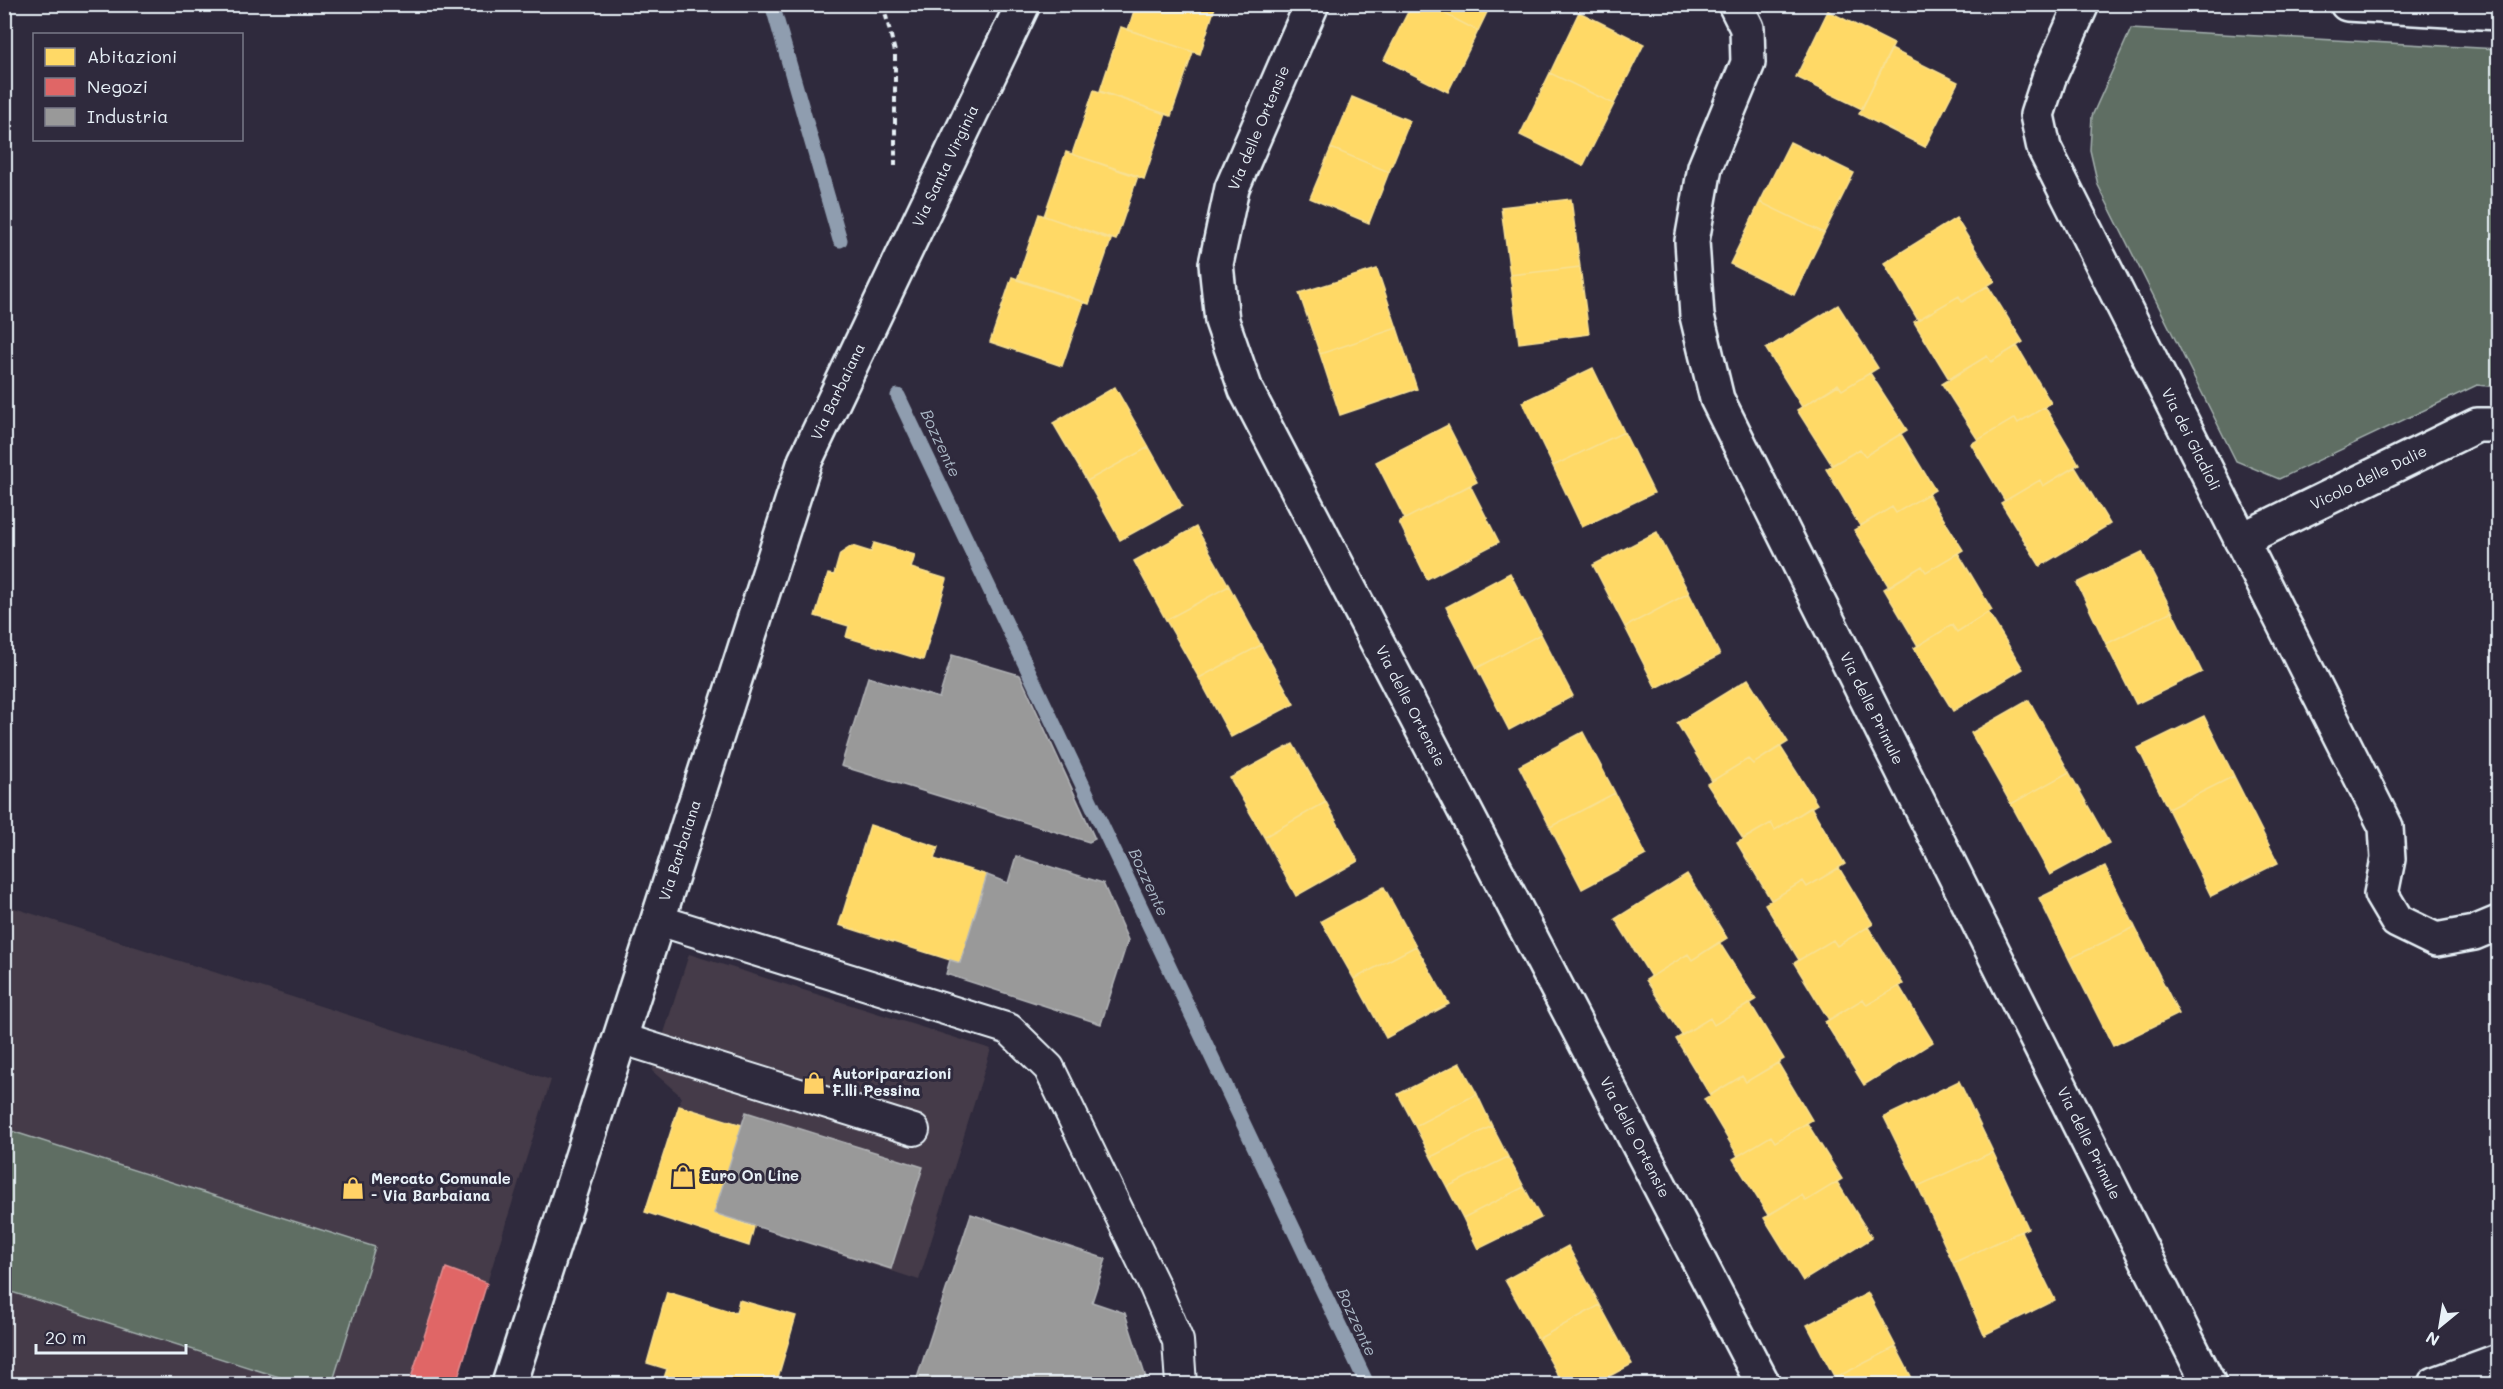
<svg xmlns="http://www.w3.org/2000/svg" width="2503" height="1389" font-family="Mali,sans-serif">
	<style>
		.built { fill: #443b48 }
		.green { fill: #5f6e64; stroke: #a4b0ae; stroke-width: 1.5 }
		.homes { fill: #ffd966; stroke: #f8e092; stroke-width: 1.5 }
		.shops { fill: #e06666; stroke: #e29092; stroke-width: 1.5 }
		.industry { fill: #999; stroke: #b1b3b6; stroke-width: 1.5 }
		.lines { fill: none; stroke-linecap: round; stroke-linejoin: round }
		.stream { stroke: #8f9daf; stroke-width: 15 }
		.lane-casing { stroke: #e8f1f8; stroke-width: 34 }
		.street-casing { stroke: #e8f1f8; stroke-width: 38 }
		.path { stroke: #e8f1f8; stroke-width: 4; stroke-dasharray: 6 4.5; stroke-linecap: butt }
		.lane { stroke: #2f2a3d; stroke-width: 30 }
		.street { stroke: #2f2a3d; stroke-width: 33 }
		.labels { text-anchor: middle; stroke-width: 6; stroke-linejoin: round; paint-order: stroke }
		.street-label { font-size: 15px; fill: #e8f1f8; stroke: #2f2a3d }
		.poi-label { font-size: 15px; font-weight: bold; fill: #e8f1f8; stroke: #2f2a3d; text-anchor: start }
		.water-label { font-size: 16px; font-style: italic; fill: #acb9c7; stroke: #2f2a3d }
	</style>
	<rect width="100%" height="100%" fill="#2f2a3d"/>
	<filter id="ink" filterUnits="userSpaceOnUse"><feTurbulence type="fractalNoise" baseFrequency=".0167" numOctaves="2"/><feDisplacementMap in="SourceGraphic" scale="12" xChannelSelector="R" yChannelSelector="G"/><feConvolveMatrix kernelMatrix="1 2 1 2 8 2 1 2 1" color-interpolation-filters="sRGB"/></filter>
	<g filter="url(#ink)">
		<path class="built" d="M5 905 551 1080 487 1283 446 1269 409 1384H332L375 1247 5 1129Z
			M689 954 991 1049 919 1280 714 1213 742 1126 679 1106 681 1096 652 1071Z
			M5 1290 301 1384H5Z"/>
		<path class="green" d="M2131 29 2498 49V387L2477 385 2279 479 2236 461 2098 185 2090 150 2092 116Z
			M5 1129 375 1247 332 1384H301L5 1290Z"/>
		<path class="homes" d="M1136 4H1216L1200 54 1128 30Z
			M1412 4H1426L1478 31 1448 92 1384 60Z
			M1426 4H1491L1478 31Z
			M1828 11 1894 44 1862 109 1796 77Z
			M1579 12 1644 44 1614 104 1550 73Z
			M1121 27 1193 52 1171 116 1100 91Z
			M1891 49 1958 82 1925 147 1859 114Z
			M1550 73 1614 104 1583 166 1520 135Z
			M1094 90 1166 114 1144 179 1072 154Z
			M1352 97 1410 121 1389 172 1331 148Z
			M1790 142 1854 173 1824 233 1760 202Z
			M1331 148 1389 172 1369 223 1310 198Z
			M1066 152 1138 176 1116 240 1044 216Z
			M1571 199 1580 267 1510 275 1501 207Z
			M1760 202 1824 233 1794 295 1730 264Z
			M1039 214 1111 240 1089 304 1017 280Z
			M1956 218 1995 281 1962 302 1959 296 1918 320 1884 263Z
			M1580 267 1589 334 1519 343 1510 275Z
			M1377 269 1397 328 1320 354 1299 293Z
			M1012 277 1084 302 1062 366 990 342Z
			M1988 286 2023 342 1991 362 1987 356 1949 379 1914 322 1959 296 1962 302Z
			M1838 305 1878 368 1842 390 1838 385 1802 407 1766 349Z
			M1397 328 1417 389 1340 415 1320 354Z
			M2017 346 2051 403 2018 423 2015 418 1978 440 1942 384 1987 356 1991 362Z
			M1593 368 1624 432 1553 466 1522 402Z
			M1870 373 1907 430 1865 456 1860 449 1832 465 1797 410 1838 384 1842 390Z
			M1115 387 1149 447 1087 481 1053 423Z
			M2045 407 2079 464 2043 486 2040 480 2005 501 1971 444 2015 418 2018 423Z
			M1448 425 1477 482 1405 519 1376 462Z
			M1624 432 1654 493 1582 527 1553 466Z
			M1901 434 1935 490 1896 513 1892 507 1860 526 1826 469 1860 449 1865 456Z
			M1149 447 1182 506 1120 540 1087 481Z
			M2075 467 2110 524 2040 566 2001 503 2040 480 2043 486Z
			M1470 485 1499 542 1427 579 1399 522Z
			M1928 494 1963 550 1926 572 1922 566 1889 587 1854 530 1892 507 1896 513Z
			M1196 527 1229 586 1166 620 1134 561Z
			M1657 532 1689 593 1625 627 1593 565Z
			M874 543 915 555 911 568 947 579 923 660 846 637 849 626 815 616 828 574 834 575 840 554 852 546 871 552Z
			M2142 552 2172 611 2106 644 2077 583Z
			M1958 553 1992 610 1957 632 1952 625 1918 646 1884 589 1922 566 1926 572Z
			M1510 573 1541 634 1477 668 1446 607Z
			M1229 586 1261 645 1199 678 1166 620Z
			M1689 593 1720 655 1656 688 1625 627Z
			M2172 611 2202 672 2136 704 2106 644Z
			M1988 612 2023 669 1953 711 1914 648 1952 625 1957 632Z
			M1541 634 1573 696 1509 730 1477 668Z
			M1261 645 1294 704 1231 737 1199 678Z
			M1748 679 1788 742 1753 764 1748 759 1712 781 1677 723Z
			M2029 700 2069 772 2011 804 1971 733Z
			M2204 716 2234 776 2168 809 2138 748Z
			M1583 732 1615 793 1550 827 1519 766Z
			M1293 744 1326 802 1264 837 1230 778Z
			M1780 746 1817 804 1775 830 1771 823 1743 839 1707 784 1748 759 1753 764Z
			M2069 772 2109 843 2050 875 2011 804Z
			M2234 776 2278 863 2211 896 2168 809Z
			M1615 793 1646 855 1582 889 1550 827Z
			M1326 802 1358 861 1296 896 1264 837Z
			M1811 807 1845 864 1807 887 1803 881 1771 900 1737 843 1771 823 1775 830Z
			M870 825 938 847 934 859 987 875 960 963 839 925Z
			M2105 866 2135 927 2069 959 2039 898Z
			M1839 868 1873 924 1837 946 1833 940 1799 960 1765 904 1803 881 1807 887Z
			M1687 874 1727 938 1692 960 1688 954 1651 977 1615 919Z
			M1384 887 1416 946 1354 979 1321 921Z
			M1868 927 1903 984 1867 1005 1863 999 1829 1020 1794 963 1833 940 1837 946Z
			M2135 927 2179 1014 2113 1046 2069 959Z
			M1719 942 1756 1000 1714 1025 1710 1018 1682 1035 1646 980 1688 954 1692 960Z
			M1416 946 1449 1004 1386 1038 1354 979Z
			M1899 986 1933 1042 1864 1085 1825 1022 1863 999 1867 1005Z
			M1750 1003 1784 1059 1746 1082 1742 1076 1710 1095 1676 1039 1710 1018 1714 1025Z
			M1460 1063 1477 1094 1415 1126 1398 1094Z
			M1778 1063 1812 1120 1775 1142 1771 1136 1738 1156 1704 1099 1742 1076 1746 1082Z
			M1959 1081 1993 1152 1918 1186 1884 1117Z
			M1477 1094 1492 1126 1431 1157 1415 1126Z
			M679 1106 742 1125 714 1213 754 1227 749 1246 645 1212Z
			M1807 1123 1842 1179 1806 1201 1802 1195 1768 1215 1733 1159 1771 1136 1775 1142Z
			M1492 1126 1508 1157 1447 1187 1431 1157Z
			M1993 1152 2028 1228 1953 1263 1918 1186Z
			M1508 1157 1524 1187 1463 1218 1447 1187Z
			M1837 1182 1872 1238 1803 1281 1764 1218 1802 1195 1806 1201Z
			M1524 1187 1541 1218 1478 1249 1463 1218Z
			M2021 1231 2055 1300 1984 1335 1953 1263Z
			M1568 1246 1600 1305 1538 1339 1505 1280Z
			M667 1292 736 1313 739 1300 796 1316 776 1384H662L667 1369 647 1363Z
			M1868 1293 1896 1347 1835 1378 1807 1325Z
			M1600 1305 1632 1364 1595 1384H1563L1538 1339Z
			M1896 1347 1915 1384H1838L1835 1378Z"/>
		<path class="shops" d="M446 1268 487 1283 456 1384H409Z"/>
		<path class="industry" d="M952 655 1020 675 1095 839 1089 842 841 766 868 677 939 698Z
			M1016 856 1103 883 1128 940 1101 1024 946 974 950 960 960 963 987 875 1008 883Z
			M746 1112 923 1167 891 1269 714 1213Z
			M971 1214 1106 1259 1092 1302 1125 1313 1148 1384H915Z"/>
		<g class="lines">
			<path class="stream" d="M772 4 840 240
				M898 396 1367 1384"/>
			<g class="lane-casing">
				<path id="lane" d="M658 920 1009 1029 1049 1068 1155 1287 1178 1341 1181 1384
					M620 1038 914 1130"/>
			</g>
			<g class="street-casing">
				<g id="street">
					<path id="s1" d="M1312 4 1232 188 1216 264 1222 321 1246 390 1763 1384"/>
					<path id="s2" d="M1735 4 1747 28 1748 63 1705 167 1692 241 1697 316 1717 399 2209 1384"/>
					<path id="s3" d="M2082 4 2049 78 2037 115 2044 148 2386 827 2388 859 2381 894 2397 921 2436 940 2474 933 2498 923"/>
					<path d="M2347 4 2498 13"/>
					<path id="s4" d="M2241 540 2477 425H2498"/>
					<path id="s5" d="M509 1384 805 461 1023 4"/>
					<path d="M2435 1384 2498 1361"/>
				</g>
			</g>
			<path class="path" d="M883 4 895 52V167"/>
			<use href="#lane" class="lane"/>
			<use href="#street" class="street"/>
		</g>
	</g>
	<defs>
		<g id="shop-bare" transform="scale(1.8)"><path d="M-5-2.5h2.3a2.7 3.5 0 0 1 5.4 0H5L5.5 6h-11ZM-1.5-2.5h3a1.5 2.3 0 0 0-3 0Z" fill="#ffd166" stroke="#2f2a3d" stroke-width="2.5" paint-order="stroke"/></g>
	</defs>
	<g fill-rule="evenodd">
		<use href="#shop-bare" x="814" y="1083"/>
		<use href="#shop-bare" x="683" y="1176"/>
		<use href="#shop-bare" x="353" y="1188"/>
	</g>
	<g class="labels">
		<g class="street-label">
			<text transform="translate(1259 128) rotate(-67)" y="5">Via delle Ortensie</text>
			<text dy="5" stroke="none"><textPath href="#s5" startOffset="1296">Via Santa Virginia</textPath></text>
			<text dy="5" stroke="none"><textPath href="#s5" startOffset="1046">Via Barbaiana</textPath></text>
			<text dy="5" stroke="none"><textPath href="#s3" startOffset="480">Via dei Gladioli</textPath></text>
			<text dy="5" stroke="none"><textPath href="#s4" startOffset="142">Vicolo delle Dalie</textPath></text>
			<text dy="5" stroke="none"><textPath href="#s1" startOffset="765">Via delle Ortensie</textPath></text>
			<text dy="5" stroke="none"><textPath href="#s2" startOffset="756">Via delle Primule</textPath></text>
			<text dy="5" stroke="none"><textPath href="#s5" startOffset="560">Via Barbaiana</textPath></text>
			<text dy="5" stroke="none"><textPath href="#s1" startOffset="1251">Via delle Ortensie</textPath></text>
			<text dy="5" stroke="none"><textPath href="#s2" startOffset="1242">Via delle Primule</textPath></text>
		</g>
		<g class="poi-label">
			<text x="832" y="1079">Autoriparazioni<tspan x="832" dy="17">F.lli Pessina</tspan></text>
			<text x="701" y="1181">Euro On Line</text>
			<text x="371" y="1184">Mercato Comunale<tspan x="371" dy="17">- Via Barbaiana</tspan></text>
		</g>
		<g class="water-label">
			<text transform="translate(941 443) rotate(65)" y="6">Bozzente</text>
			<text transform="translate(1149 882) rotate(65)" y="6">Bozzente</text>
			<text transform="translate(1357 1322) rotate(65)" y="6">Bozzente</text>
		</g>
	</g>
	<rect width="2503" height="1389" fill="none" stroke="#2f2a3d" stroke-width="24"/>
	<rect x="12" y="12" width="2479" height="1365" fill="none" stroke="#e8f1f8" stroke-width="2" filter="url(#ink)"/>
	<rect x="33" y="33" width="210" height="108" fill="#2f2a3d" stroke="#797a88" stroke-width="1.5"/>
	<rect x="45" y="48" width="30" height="18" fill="#ffd966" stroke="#797a88" stroke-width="1.5"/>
	<text x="87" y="63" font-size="18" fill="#e8f1f8">Abitazioni</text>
	<rect x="45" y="78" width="30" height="18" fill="#e06666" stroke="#797a88" stroke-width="1.5"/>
	<text x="87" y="93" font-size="18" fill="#e8f1f8">Negozi</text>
	<rect x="45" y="108" width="30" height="18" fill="#999999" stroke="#797a88" stroke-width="1.5"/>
	<text x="87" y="123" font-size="18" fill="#e8f1f8">Industria</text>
	<g transform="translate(2440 1326) rotate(210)" stroke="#2f2a3d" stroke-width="4.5" paint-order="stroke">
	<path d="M0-4.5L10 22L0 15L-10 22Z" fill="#e8f1f8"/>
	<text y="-9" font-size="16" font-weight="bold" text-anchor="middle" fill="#e8f1f8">N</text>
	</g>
	<path d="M36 1344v9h150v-9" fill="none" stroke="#e8f1f8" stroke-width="3"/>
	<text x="45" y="1344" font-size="18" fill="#e8f1f8" stroke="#2f2a3d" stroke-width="4.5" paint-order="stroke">20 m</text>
</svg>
